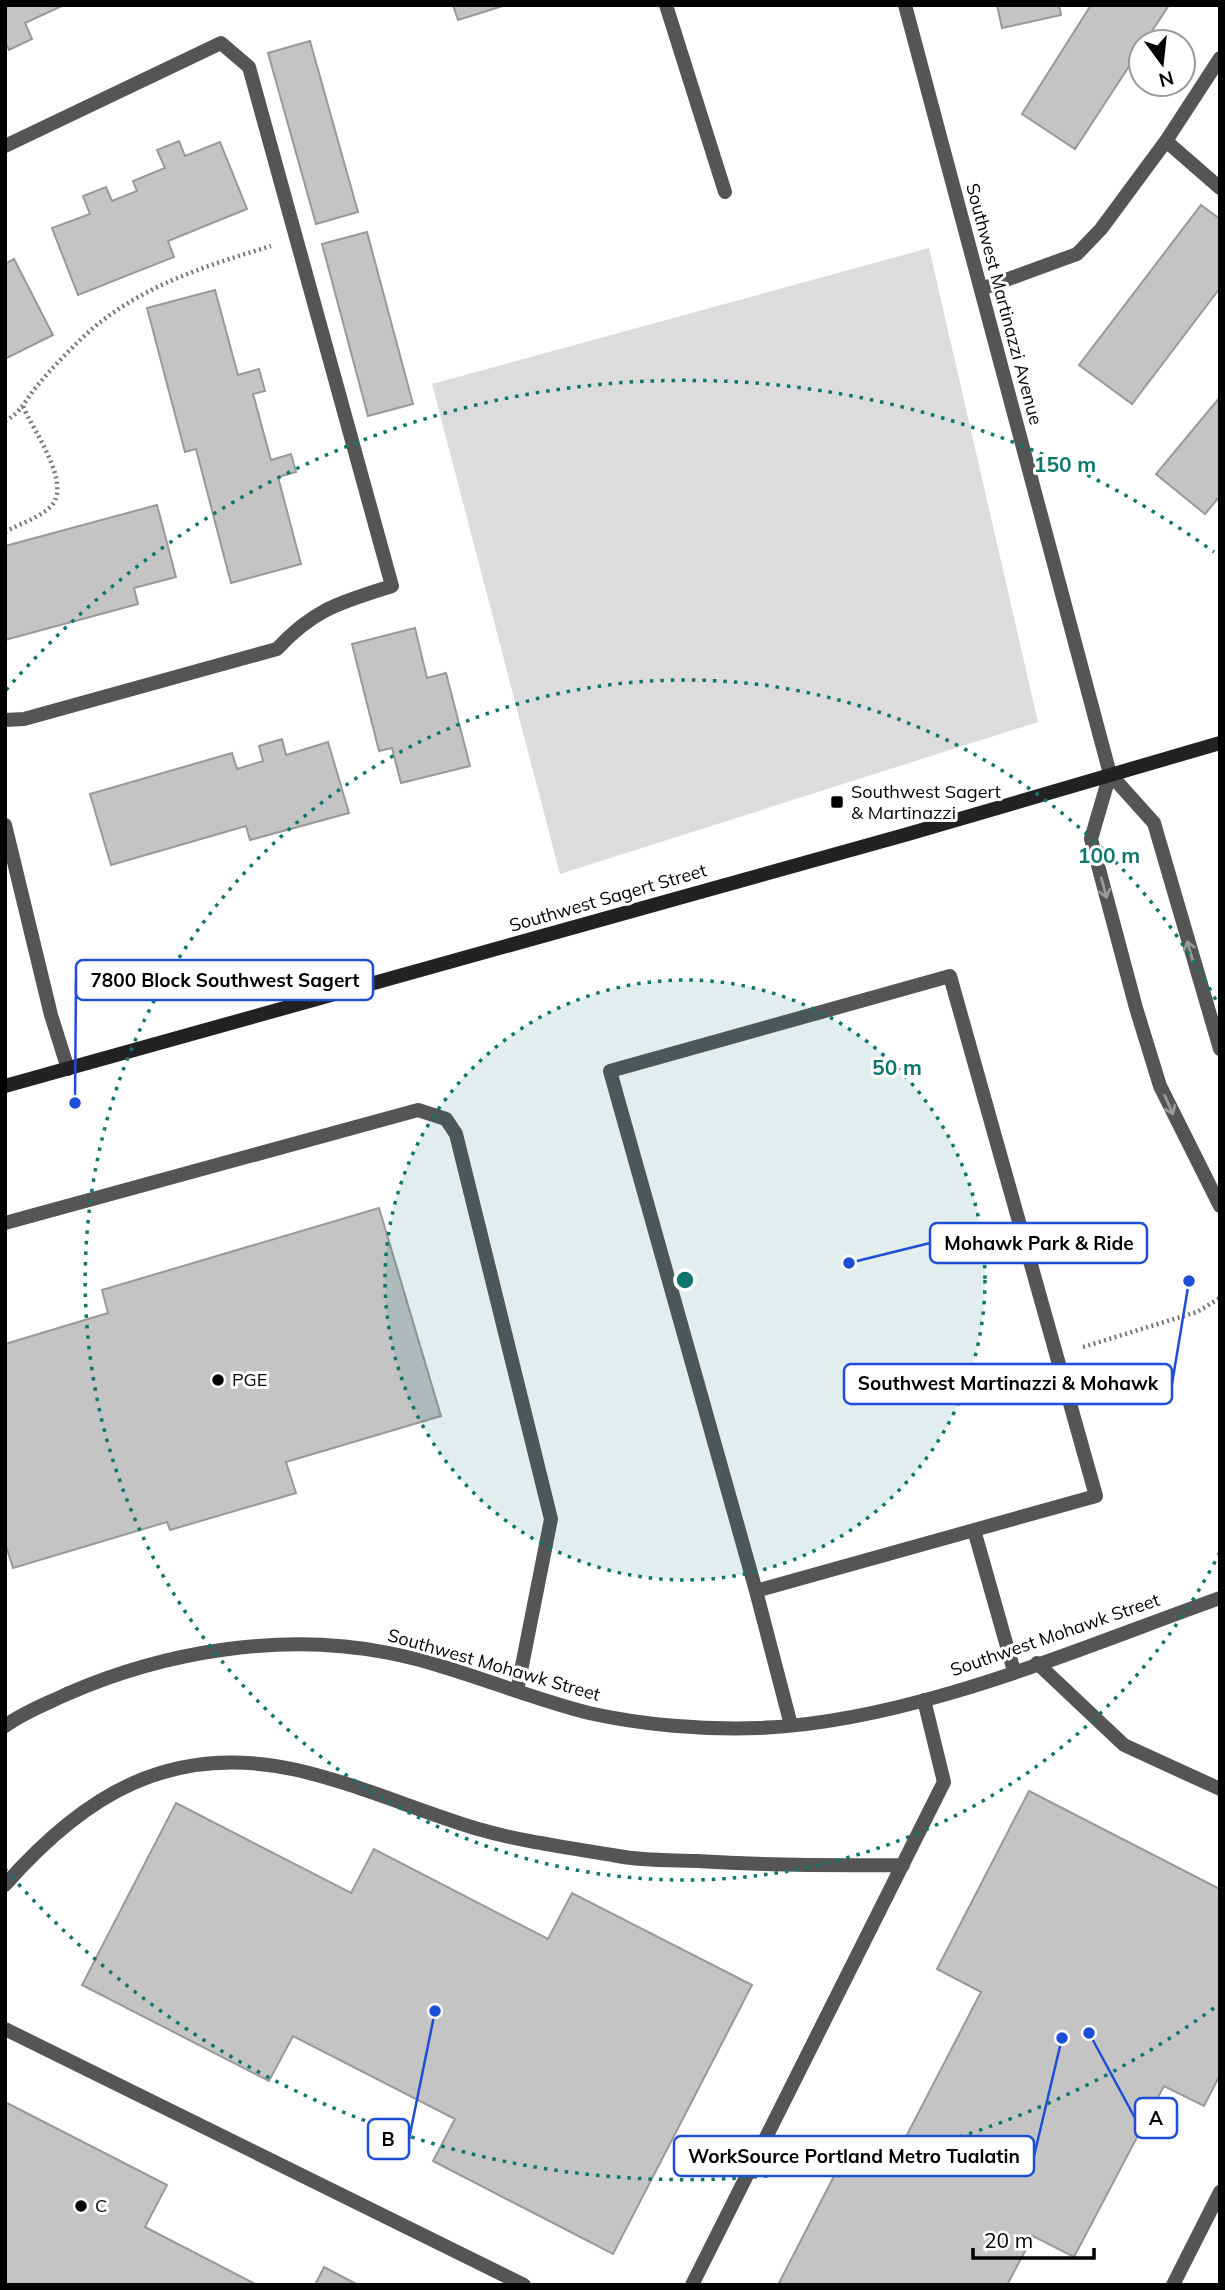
<svg xmlns="http://www.w3.org/2000/svg" width="1225" height="2290" font-family="Mulish,sans-serif">
	<style>
		.green { fill: #dcdcdc }
		.building { fill: #c4c4c4; stroke: #999; stroke-width: 2 }
		.lines { fill: none; stroke-linecap: round; stroke-linejoin: round }
		.path { stroke: #777; stroke-width: 4.5; stroke-dasharray: 2 3.5; stroke-linecap: butt }
		.service { stroke: #555; stroke-width: 14 }
		.minor { stroke: #555; stroke-width: 14 }
		.tertiary { stroke: #555; stroke-width: 14 }
		.secondary { stroke: #222; stroke-width: 14 }
		.oneway { stroke: #999 }
		.ring { fill: none; stroke: #0f766e; stroke-width: 3.5; stroke-dasharray: 3.5 7 }
		.poi-dot { fill: #000; stroke: #fff; stroke-width: 2.5 }
		.labels { text-anchor: middle; stroke-width: 6; stroke-linejoin: round; paint-order: stroke }
		.street-label { font-size: 18px; fill: #000; stroke: #fff }
		.poi-label { font-size: 18px; fill: #000; stroke: #fff; text-anchor: start }
		.centre { fill: #0f766e; stroke: #fff; stroke-width: 3.5 }
		.ring-label { font-size: 21px; text-anchor: middle; font-weight: bold; fill: #0f766e; stroke: #fff; stroke-width: 6; stroke-linejoin: round; paint-order: stroke }
		.leader { fill: none; stroke: #1d4ed8; stroke-width: 2.5 }
		.callout-dot { fill: #1d4ed8; stroke: #fff; stroke-width: 2.5 }
		.callout { fill: #fff; stroke: #1d4ed8; stroke-width: 2.5 }
		.callout-label { font-size: 19px; text-anchor: middle; font-weight: bold; fill: #000 }
	</style>
	<rect width="100%" height="100%" fill="#fff"/>
	<path class="green" d="M929 248 1038 722 560 874 432 384Z"/>
	<path class="building" d="M5 5H61L62 6 25 23 32 39 9 50 5 42Z
		M453 5H506L458 20Z
		M997 5H1059L1061 15 1002 28Z
		M1091 5H1169L1145 42H1141V48L1075 149 1022 114Z
		M310 41 358 212 316 224 268 53Z
		M179 141 185 156 220 142 247 209 168 241 174 257 78 295 52 228 90 214 83 196 106 187 112 201 137 191 133 181 165 168 157 150Z
		M1201 205 1220 219V288L1132 404 1079 365Z
		M367 232 413 404 368 416 322 244Z
		M14 259 53 335 5 359V264Z
		M215 290 238 375 259 369 265 391 253 394 271 460 291 454 296 472 278 477 301 564 231 583 196 449 185 452 147 308Z
		M1220 397V496L1205 514 1156 474Z
		M157 505 176 577 134 588 138 604 5 640V546Z
		M415 628 427 678 446 673 470 766 401 783 392 748 379 751 352 644Z
		M282 739 286 755 328 742 349 813 250 840 246 826 111 865 90 794 232 753 237 769 263 761 259 746Z
		M379 1208 441 1416 286 1462 296 1493 170 1530 167 1522 13 1568 5 1543V1344L108 1313 102 1290Z
		M1029 1791 1220 1889V2075L1204 2106 1164 2086 1074 2257 1033 2236 1007 2285H778L854 2137 895 2158 981 1992 937 1969Z
		M176 1803 351 1893 374 1849 548 1939 572 1893 752 1985 613 2254 433 2161 455 2119 293 2036 269 2081 82 1985Z
		M5 2102 167 2185 145 2227 257 2285H5Z
		M324 2267 358 2285H315Z"/>
	<g class="lines">
		<path class="path" d="M5 421C21 413 26 399 37 386 50 370 66 354 81 339 134 288 202 267 271 246
			M5 532C19 524 36 519 48 509 76 488 33 431 23 406
			M1083 1347 1197 1312 1220 1298"/>
		<path class="service" d="M666 5 725 192
			M5 146 221 43 249 67 392 586C341 602 314 609 277 649L24 719 5 720
			M5 825 51 1015 68 1069
			M950 976 1096 1496 756 1591 610 1071Z
			M5 1223 418 1110 446 1119 456 1134 551 1519 517 1691
			M974 1530 1014 1671
			M756 1591 791 1725
			M1037 1663 1124 1745 1220 1789
			M5 1885C85 1794 171 1742 297 1770 358 1784 418 1811 478 1829 523 1842 572 1848 618 1856 644 1861 671 1860 697 1861 766 1865 834 1866 903 1865
			M5 2029 524 2285
			M692 2285 944 1782 924 1700
			M1173 2285 1220 2192"/>
		<path class="minor" d="M1166 141 1220 188
			M981 289 1077 254 1101 229 1166 141 1220 58"/>
		<path class="tertiary" d="M905 5 1110 774 1154 823 1220 1049
			M1110 774 1091 839 1136 1008 1160 1086 1220 1206
			M5 1726C24 1712 46 1704 67 1694 165 1651 282 1632 389 1653 456 1666 521 1696 589 1713 642 1725 704 1730 759 1728 911 1722 1077 1649 1220 1598"/>
		<path class="secondary" d="M5 1086 908 834 1220 743"/>
	</g>
	<defs><path id="oneway-shaft" d="M-6 0H5M1.5-3L5.5 0L1.5 3" fill="none" stroke-width="1.6" stroke-linecap="round" stroke-linejoin="round" transform="scale(1.75)"/></defs>
	<g class="oneway">
		<use href="#oneway-shaft" transform="translate(1104 888) rotate(75)"/>
		<use href="#oneway-shaft" transform="translate(1190 951) rotate(-106)"/>
		<use href="#oneway-shaft" transform="translate(1169 1105) rotate(66)"/>
	</g>
	<circle cx="685" cy="1280" r="300" fill="#0f766e" fill-opacity=".12"/>
	<g class="ring">
		<circle cx="685" cy="1280" r="300"/>
		<path d="M1220 1552A600 600 0 1 1 1220 1008"/>
		<path d="M1214 2008A900 900 0 0 1 6 1870M6 690A900 900 0 0 1 1214 552"/>
	</g>
	<g class="poi-dot">
		<rect x="830" y="795" width="14" height="14" rx="3.5"/>
		<circle cx="218" cy="1380" r="7"/>
		<circle cx="81" cy="2206" r="7"/>
	</g>
	<g class="labels">
		<g class="street-label">
			<text transform="translate(1004 304) rotate(75)" y="6">Southwest Martinazzi Avenue</text>
			<text transform="translate(608 898) rotate(-16)" y="6">Southwest Sagert Street</text>
			<text transform="translate(1055 1635) rotate(-19)" y="6">Southwest Mohawk Street</text>
			<text transform="translate(494 1665) rotate(16)" y="6">Southwest Mohawk Street</text>
		</g>
		<g class="poi-label">
			<text x="851" y="798">Southwest Sagert<tspan x="851" dy="21">&amp; Martinazzi</tspan></text>
			<text x="232" y="1386">PGE</text>
			<text x="95" y="2212">C</text>
		</g>
	</g>
	<circle cx="685" cy="1280" r="10" class="centre"/>
	<g class="ring-label">
		<text x="1065" y="472">150 m</text>
		<text x="1109" y="863">100 m</text>
		<text x="897" y="1075">50 m</text>
	</g>
	<path class="leader" d="M75 1103L76 980M849 1263L930 1243M1189 1281L1172 1384M1089 2033L1135 2118M435 2011L409 2139M1062 2038L1034 2156"/>
	<g class="callout-dot">
		<circle cx="75" cy="1103" r="7"/>
		<circle cx="849" cy="1263" r="7"/>
		<circle cx="1189" cy="1281" r="7"/>
		<circle cx="1089" cy="2033" r="7"/>
		<circle cx="435" cy="2011" r="7"/>
		<circle cx="1062" cy="2038" r="7"/>
	</g>
	<g class="callout">
		<rect x="76" y="960" width="297" height="40" rx="7"/>
		<rect x="930" y="1223" width="217" height="40" rx="7"/>
		<rect x="844" y="1364" width="328" height="40" rx="7"/>
		<rect x="1135" y="2098" width="42" height="40" rx="7"/>
		<rect x="368" y="2119" width="41" height="40" rx="7"/>
		<rect x="674" y="2136" width="360" height="40" rx="7"/>
	</g>
	<g class="callout-label">
		<text x="225" y="987">7800 Block Southwest Sagert</text>
		<text x="1039" y="1250">Mohawk Park &amp; Ride</text>
		<text x="1008" y="1390">Southwest Martinazzi &amp; Mohawk</text>
		<text x="1156" y="2125">A</text>
		<text x="388" y="2146">B</text>
		<text x="854" y="2163">WorkSource Portland Metro Tualatin</text>
	</g>
	<rect width="1225" height="2290" fill="none" stroke="#000000" stroke-width="14"/>
	<g transform="translate(1162 63) rotate(165)"><circle r="33" fill="#ffffff" stroke="#999999" stroke-width="2"/>
	<path d="M0-5L12 26L0 18L-12 26Z" fill="#000000"/>
	<text y="-10" font-size="19" font-weight="bold" text-anchor="middle" fill="#000000">N</text>
	</g>
	<path d="M973 2248v10h121v-10" fill="none" stroke="#000000" stroke-width="3.5"/>
	<text x="984" y="2248" font-size="21" fill="#000000" stroke="#ffffff" stroke-width="5" paint-order="stroke">20 m</text>
</svg>
